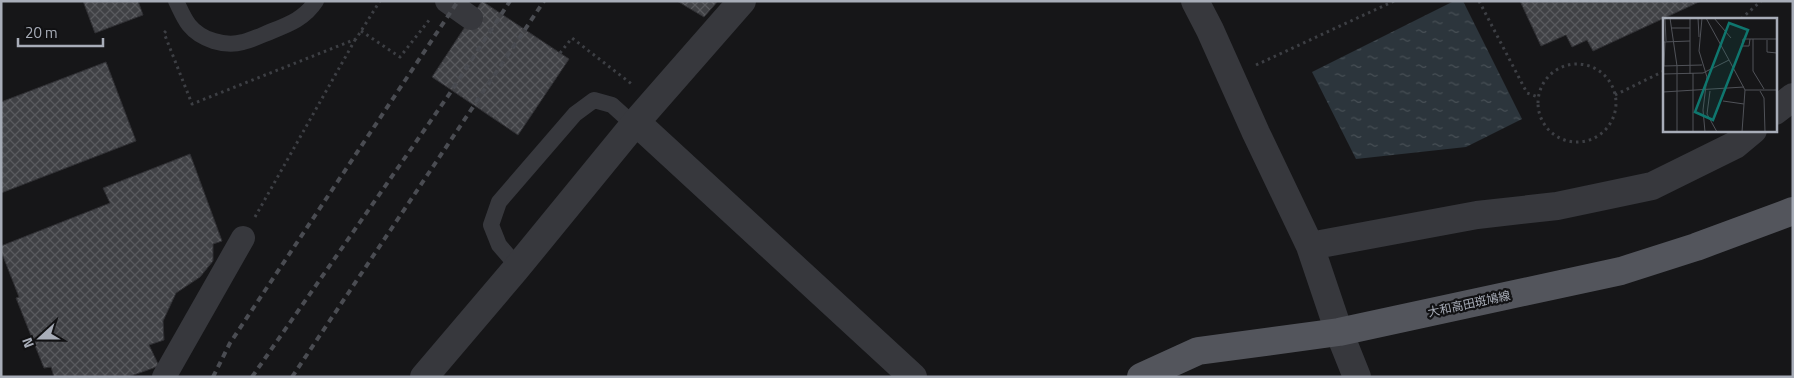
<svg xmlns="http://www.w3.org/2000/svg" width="1794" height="378" font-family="'Titillium Web','Noto Sans JP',sans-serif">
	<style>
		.water { fill: url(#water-ripples) }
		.building { fill: url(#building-cross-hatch); stroke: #303034 }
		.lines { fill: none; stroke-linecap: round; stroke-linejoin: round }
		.path { stroke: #3d3f44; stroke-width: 3; stroke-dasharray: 2.5 4; stroke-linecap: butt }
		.service { stroke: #37383d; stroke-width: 16 }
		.pedestrian { stroke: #37383d; stroke-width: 24 }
		.minor { stroke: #37383d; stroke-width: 28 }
		.primary { stroke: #53555c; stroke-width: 28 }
		.rail { stroke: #4a4c52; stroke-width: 4; stroke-dasharray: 6 5; stroke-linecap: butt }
		.labels { text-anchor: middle; stroke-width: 4.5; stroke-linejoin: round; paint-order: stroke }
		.street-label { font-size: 12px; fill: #a8adb8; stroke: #111113 }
		.inset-road { fill: none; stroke: #505258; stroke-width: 1 }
		.view { fill: #0f766e; fill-opacity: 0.15; stroke: #0f766e; stroke-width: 2.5 }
		.inset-edge { fill: none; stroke: #a8adb8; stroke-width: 2.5 }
	</style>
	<defs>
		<pattern id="water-ripples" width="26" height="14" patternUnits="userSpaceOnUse" patternTransform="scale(1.25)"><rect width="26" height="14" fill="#2c353c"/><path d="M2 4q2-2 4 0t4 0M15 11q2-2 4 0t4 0" fill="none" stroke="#485056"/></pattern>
		<pattern id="building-cross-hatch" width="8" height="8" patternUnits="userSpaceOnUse" patternTransform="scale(1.25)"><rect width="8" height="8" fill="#404145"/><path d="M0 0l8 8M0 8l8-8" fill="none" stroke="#595a5e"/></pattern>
	</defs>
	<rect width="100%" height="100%" fill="#161618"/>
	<path class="water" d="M1454 1H1463L1522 119 1466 147 1356 159 1312 72Z"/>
	<path class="building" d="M83 1H138L143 15 95 33Z
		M482 1 569 59 518 135 432 77Z
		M677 1H718L704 17Z
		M1520 1H1701L1593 51 1587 40 1572 47 1566 35 1541 46Z
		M106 62 136 141 1 193V102Z
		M190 154 222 241 213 244V261L200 277 176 293 163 321 164 340 149 345 159 366 128 377H54L51 367 44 368 16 298 19 297 1 251V246L110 203 103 188Z"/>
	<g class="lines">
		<path class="path" d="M1479 1 1527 93 1538 97
			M1741 19 1761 1
			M166 31 164 33 192 104 356 39 380 1
			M361 31 400 57 430 19
			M560 53 572 38 633 85
			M1538 103a39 39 0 1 1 78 0a39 39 0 1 1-78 0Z
			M1256 65 1394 1
			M1615 95 1664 71
			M255 217 355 40"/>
		<path class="service" d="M176 1C180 9 184 19 189 25 201 40 225 47 243 42 252 40 262 35 272 31 290 24 305 18 316 1
			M518 267 499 245 491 225 499 202 575 114 594 100 612 105 634 125"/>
		<path class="pedestrian" d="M447 1 471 18
			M164 377 243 238"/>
		<path class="minor" d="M742 1 636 122 913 377
			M1195 1 1210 30 1256 133 1310 246 1339 332 1357 377
			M1775 111 1793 97
			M1310 246 1477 215 1557 206 1652 186 1735 145 1753 130
			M424 377 515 270 636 122"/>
		<path class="primary" d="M1141 377 1198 351 1339 332 1621 271 1696 247 1793 211"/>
		<path class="rail" d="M213 377 230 343 458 1
			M252 377 448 96 510 1
			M292 377 544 1"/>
	</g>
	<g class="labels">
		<g class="street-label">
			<text transform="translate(1469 304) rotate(-12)" y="4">大和高田斑鳩線</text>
		</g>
	</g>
	<g transform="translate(1663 18)">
		<rect width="114" height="114" fill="#161618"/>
		<path class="inset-road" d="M2 0 3 23M7 0 14 48V114M35 0 36 19M39 0 36 33 44 59 40 92 42 114M43 0 66 42M51 0 68 20M8 10H27M87 21 86 28H79L80 21H114M90 21V53L101 71M104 22V34L114 35M0 24 27 23M0 48 39 47M1 48 2 24M0 56 40 55 66 42 82 72H114M27 56V0M47 73 44 96 54 114M97 73 101 80 102 114M0 74 81 69M60 83 81 86M30 114V55M79 114 82 72"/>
		<path class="view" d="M66 5 85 12 50 102 32 94Z"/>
		<rect width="114" height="114" class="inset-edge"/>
	</g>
	<rect width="1794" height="378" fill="none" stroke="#a8adb8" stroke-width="5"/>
	<g transform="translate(40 338) rotate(249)" stroke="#111113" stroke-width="4" paint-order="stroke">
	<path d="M0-4L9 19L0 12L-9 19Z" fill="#a8adb8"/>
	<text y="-8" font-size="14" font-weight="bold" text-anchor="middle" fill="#a8adb8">N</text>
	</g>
	<path d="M18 38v8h85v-8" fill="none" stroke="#a8adb8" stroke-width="2.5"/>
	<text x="25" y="38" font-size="15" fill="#a8adb8" stroke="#111113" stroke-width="4" paint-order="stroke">20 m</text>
</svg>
